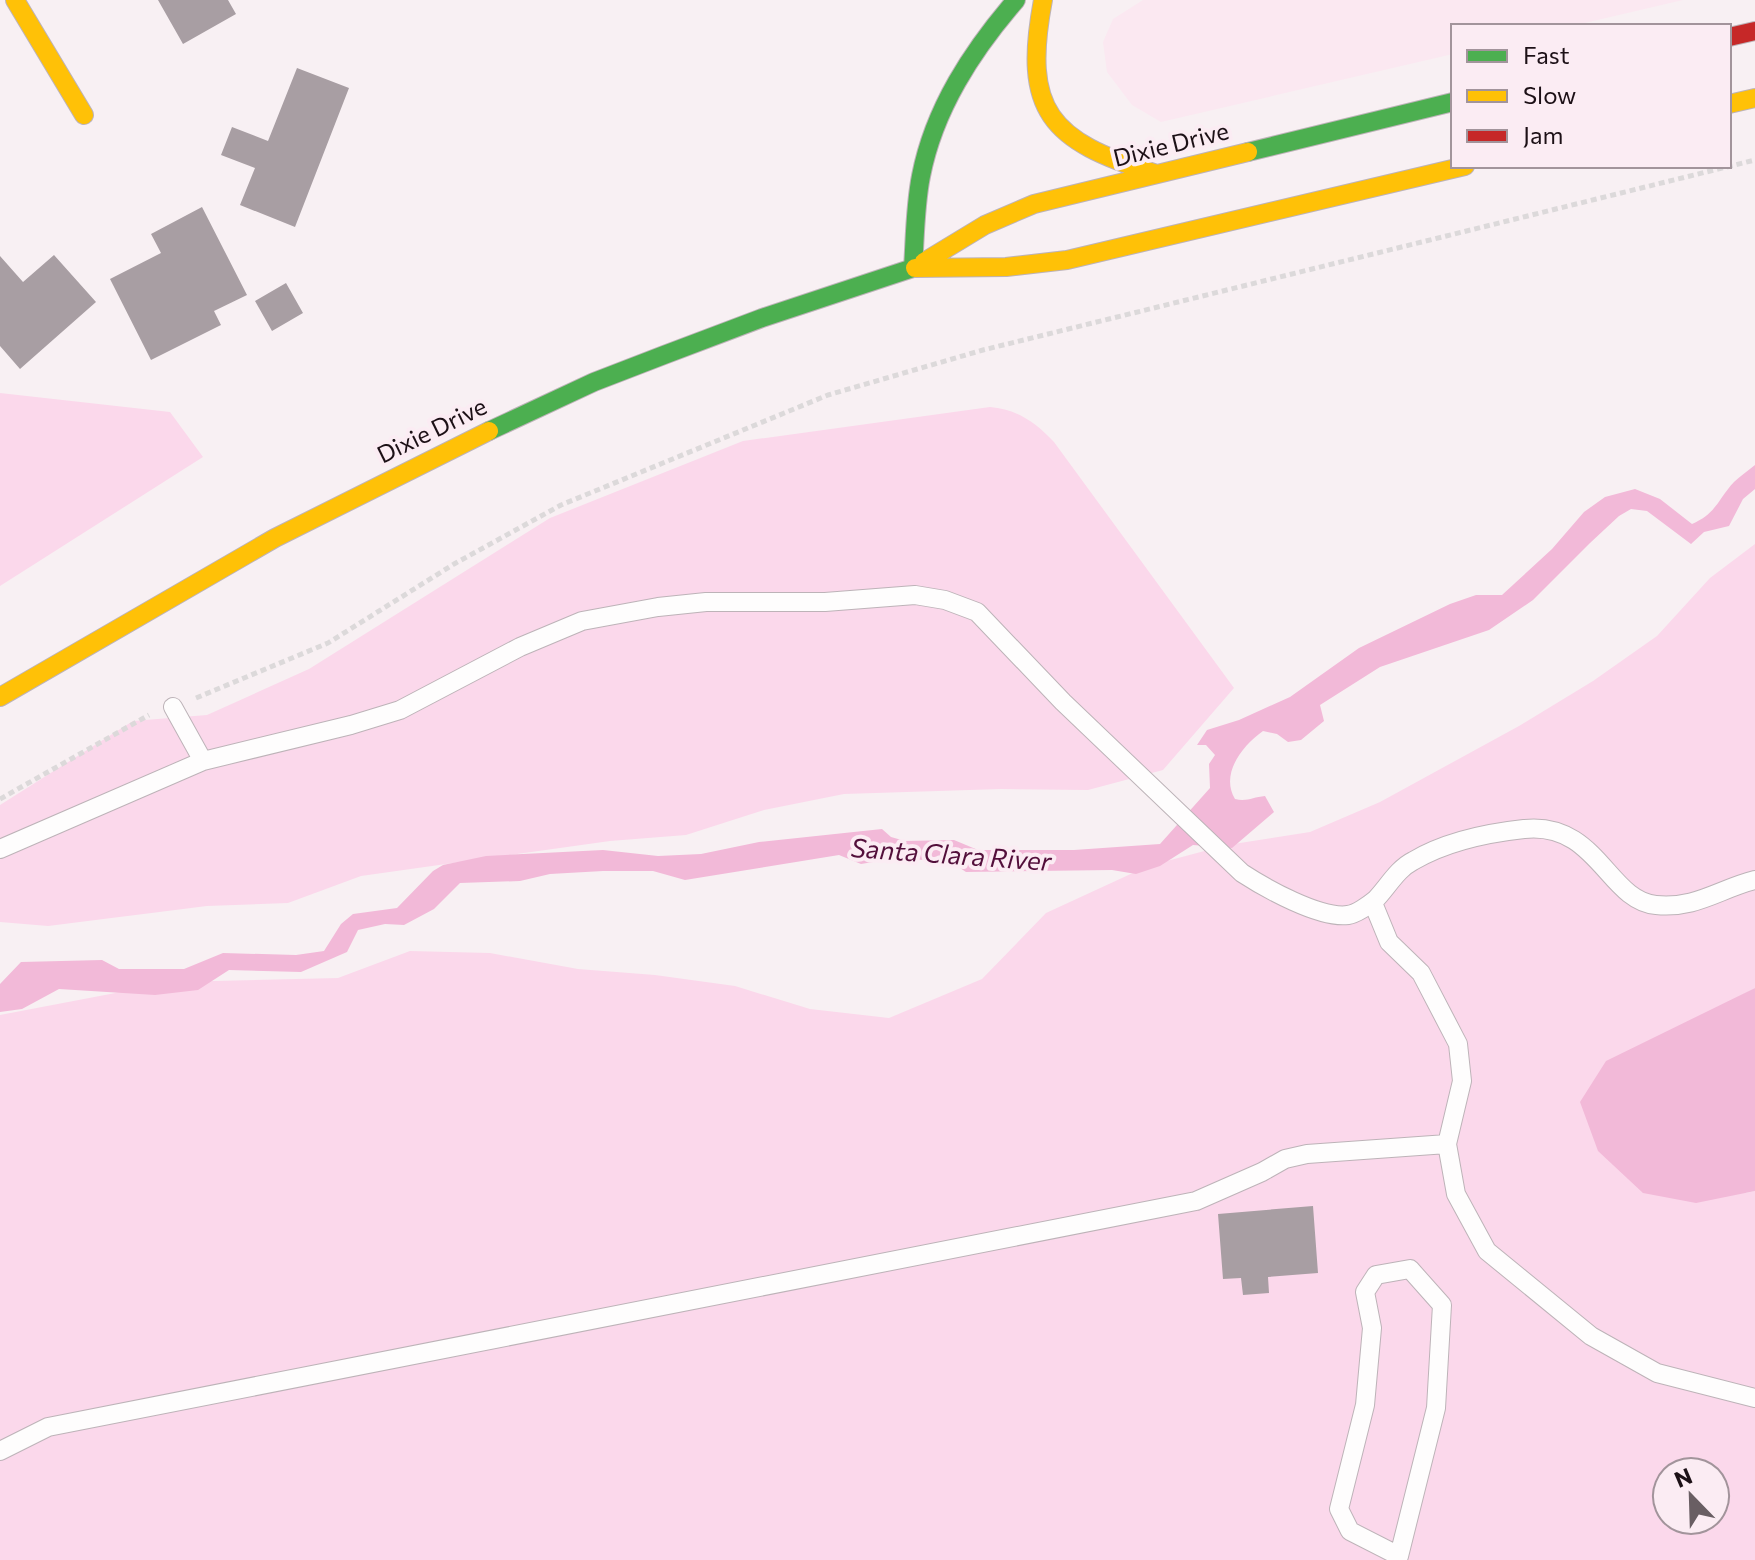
<svg xmlns="http://www.w3.org/2000/svg" width="1755" height="1560" font-family="Commissioner,sans-serif">
	<style>
		.built { fill: #fbe8f1 }
		.green { fill: #fbd8eb; fill-rule: evenodd }
		.water { fill: #f2b9d8 }
		.building { fill: #a89ea3 }
		.lines { fill: none; stroke-linecap: round; stroke-linejoin: round }
		.lane-casing { stroke: #bdb3b8; stroke-width: 20 }
		.fast-casing { stroke: #bdb3b8; stroke-width: 20 }
		.slow-casing { stroke: #bdb3b8; stroke-width: 20 }
		.jam-casing { stroke: #bdb3b8; stroke-width: 20 }
		.path { stroke: #dcd9da; stroke-width: 5; stroke-dasharray: 6 4; stroke-linecap: butt }
		.lane { stroke: #fefdfd; stroke-width: 18 }
		.fast { stroke: #4caf50; stroke-width: 18 }
		.slow { stroke: #ffc107; stroke-width: 18 }
		.jam { stroke: #c62828; stroke-width: 18 }
		.labels { text-anchor: middle; stroke-width: 8; stroke-linejoin: round; paint-order: stroke }
		.street-label { font-size: 24px; fill: #1c1016; stroke: #fbecf3 }
		.water-label { font-size: 26px; font-style: italic; fill: #530f3b; stroke: #fbecf3 }
	</style>
	<rect width="100%" height="100%" fill="#f8f0f3"/>
	<path class="built" d="M1143 0H1683L1572 26H1453V54L1161 122 1132 105 1107 72 1103 42 1113 19Z"/>
	<path class="green" d="M0 393 170 412 203 457 0 586Z
		M990 407C1017 409 1036 423 1054 442L1234 688 1163 770 1088 790 1001 789 844 794 764 810 686 835 610 841 361 876 288 903 207 906 48 926 0 922V805L133 721 207 715 309 669 550 518 743 441Z
		M1755 544V988L1736 998 1746 1193 1755 1191V1560H0V1015L173 982 338 978 410 951 490 953 578 969 655 975 735 986 810 1009 889 1018 982 979 1046 913 1148 866 1227 845 1310 832 1380 802 1519 726 1593 681 1657 636 1710 578ZM1667 1472H1715V1520H1667Z"/>
	<path class="water" d="M1755 465V489L1743 499 1729 526 1704 532 1691 544 1647 511 1631 509 1619 516 1590 543 1533 600 1489 630 1380 667 1320 705 1324 721 1301 740 1288 742 1277 734 1263 731C1242 746 1220 774 1235 799 1247 802 1253 797 1265 796L1274 812 1232 848 1193 845 1160 866 1136 874 1112 870 966 872 951 862 897 858 861 864 839 855 685 880 653 871H603L550 874 520 881 460 883 434 909 404 925 385 924 358 930 347 952 301 972 229 970 198 990 155 995 59 989 22 1009 0 1012V984L21 962 102 960 119 969H184L223 953 296 955 324 951 341 924 353 914 397 908 433 871 443 865 486 856 603 850 658 856 701 854 759 842 882 829 891 837 905 841 954 840 978 850H1074L1160 844 1210 788 1209 764 1215 755 1206 745H1197L1207 730 1239 720 1290 697 1359 648 1450 604 1476 595H1502L1552 549 1584 512 1605 497 1635 489 1660 499 1692 524C1717 513 1718 499 1734 482 1740 476 1748 471 1755 465Z
		M1755 988V1191L1696 1203 1643 1193 1598 1151 1580 1102 1606 1061Z"/>
	<path class="building" d="M158 0H228L236 14 183 44Z
		M297 68 349 88 295 227 240 205 255 168 221 155 232 127 268 141Z
		M202 207 247 295 214 311 221 325 151 360 110 279 161 253 151 234Z
		M54 255 96 302 20 369 0 346V256L23 282Z
		M286 283 303 313 272 331 255 301Z
		M1313 1206 1318 1273 1268 1277 1269 1293 1243 1295 1241 1278 1223 1279 1218 1214Z"/>
	<g class="lines">
		<g class="lane-casing">
			<path id="lane" d="M173 707 203 761 351 725 400 710 520 647 582 621 658 607 706 602H825L915 595 945 600 977 612 1063 702 1242 873C1265 888 1320 919 1348 915 1356 914 1369 905 1375 900 1387 888 1397 869 1413 861 1445 842 1487 833 1524 829 1597 821 1608 901 1656 905 1696 909 1719 889 1755 880
				M0 849 203 761
				M1373 903 1389 942 1421 973 1458 1044 1462 1081 1447 1144 1456 1194 1487 1251 1591 1336 1657 1373 1755 1398
				M0 1451 48 1427 1196 1201 1262 1172 1285 1159 1307 1154 1447 1144
				M1397 1560 1399 1556 1436 1408 1442 1305 1410 1269 1376 1275 1365 1292 1372 1328 1365 1405 1339 1509 1350 1531 1399 1556"/>
		</g>
		<g class="fast-casing">
			<path id="fast" d="M1248 152 1453 102
				M913 268C915 238 915 206 921 176 934 109 972 51 1016 0
				M489 431 594 382 664 355 762 318 913 268 924 262"/>
		</g>
		<g class="slow-casing">
			<path id="slow" d="M15 0 84 115
				M1043 0C1022 111 1050 141 1154 173
				M1729 104 1755 98
				M924 262 985 225 1034 204 1248 152
				M915 268 1006 267 1067 260 1465 166
				M0 697 275 538 489 431"/>
		</g>
		<g class="jam-casing">
			<path id="jam" d="M1729 37 1755 31"/>
		</g>
		<path class="path" d="M196 698 328 643 454 564 561 505 828 395 983 350 1755 160
			M0 799 149 715"/>
		<use href="#lane" class="lane"/>
		<use href="#fast" class="fast"/>
		<use href="#slow" class="slow"/>
		<use href="#jam" class="jam"/>
	</g>
	<g class="labels">
		<g class="street-label">
			<text transform="translate(1171 145) rotate(-14)" y="8">Dixie Drive</text>
			<text transform="translate(432 431) rotate(-26)" y="8">Dixie Drive</text>
		</g>
		<g class="water-label">
			<text transform="translate(951 855) rotate(4)" y="9">Santa Clara River</text>
		</g>
	</g>
	<rect x="1451" y="24" width="280" height="144" fill="#fbecf3" stroke="#a2949b" stroke-width="2"/>
	<rect x="1467" y="50" width="40" height="12" fill="#4caf50" stroke="#a2949b" stroke-width="2"/>
	<text x="1523" y="64" font-size="24" fill="#1c1016">Fast</text>
	<rect x="1467" y="90" width="40" height="12" fill="#ffc107" stroke="#a2949b" stroke-width="2"/>
	<text x="1523" y="104" font-size="24" fill="#1c1016">Slow</text>
	<rect x="1467" y="130" width="40" height="12" fill="#c62828" stroke="#a2949b" stroke-width="2"/>
	<text x="1523" y="144" font-size="24" fill="#1c1016">Jam</text>
	<g transform="translate(1691 1496) rotate(337)"><circle r="38" fill="#fbecf3" stroke="#a2949b" stroke-width="2"/>
	<path d="M0-6L14 30L0 20L-14 30Z" fill="#695e63"/>
	<text y="-12" font-size="22" font-weight="bold" text-anchor="middle" fill="#1c1016">N</text>
	</g>
</svg>
